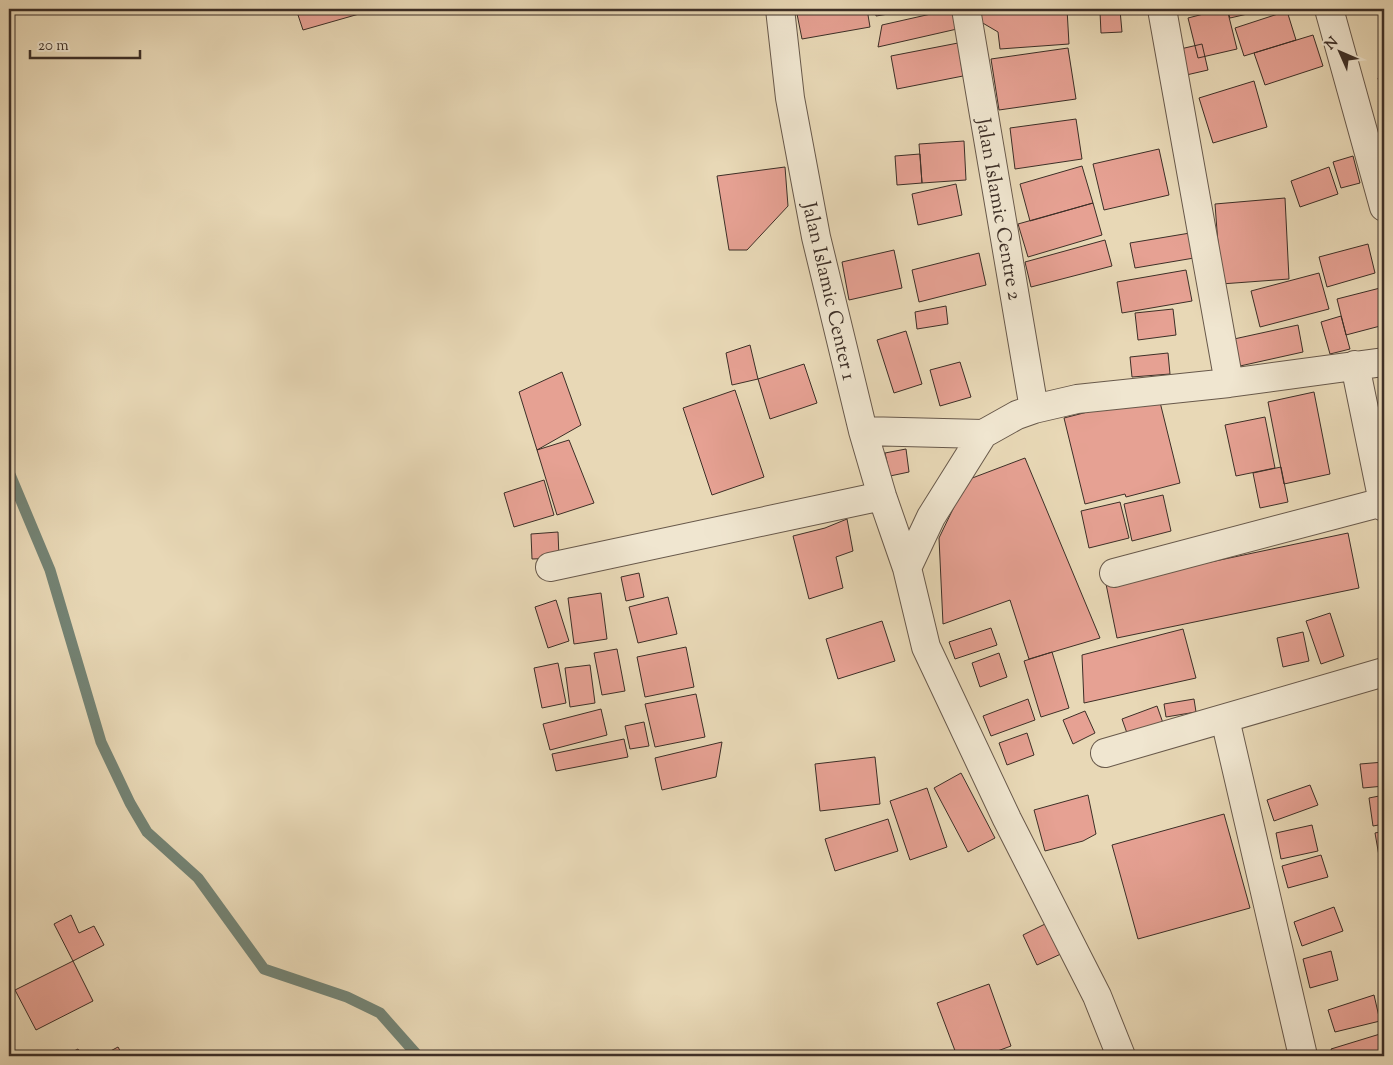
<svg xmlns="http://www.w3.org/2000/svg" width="1393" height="1065" font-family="'Sorts Mill Goudy',serif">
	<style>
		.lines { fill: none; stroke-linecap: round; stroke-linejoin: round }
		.stream { stroke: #748374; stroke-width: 11 }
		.building { fill: #e6a193; stroke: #3d2f27 }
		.street-casing { stroke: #68594b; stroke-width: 30 }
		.street { stroke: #f0e6d0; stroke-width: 28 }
		.labels { text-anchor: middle; stroke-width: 4.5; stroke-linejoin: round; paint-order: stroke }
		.street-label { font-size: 20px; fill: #3d2f27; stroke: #f0e6d0 }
	</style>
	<rect width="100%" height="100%" fill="#e8d8b6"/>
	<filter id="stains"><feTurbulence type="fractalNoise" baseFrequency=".004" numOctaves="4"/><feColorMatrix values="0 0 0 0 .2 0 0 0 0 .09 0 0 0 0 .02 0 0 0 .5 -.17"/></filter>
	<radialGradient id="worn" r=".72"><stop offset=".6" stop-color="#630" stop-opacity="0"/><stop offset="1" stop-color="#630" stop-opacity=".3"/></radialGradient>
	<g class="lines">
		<path class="stream" d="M9 472 50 570 101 742 130 803 147 832 198 878 264 969 347 997 380 1013 418 1056"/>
	</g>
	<path class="building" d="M296 9H365L366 12 303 30Z
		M796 9H867L870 27 802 39Z
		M875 9H919L876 16Z
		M953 9 957 29 878 47 882 25Z
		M982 9H1067L1069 44 1000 49 998 32 981 22Z
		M1223 9H1227L1237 49 1198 58 1188 18Z
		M1227 9H1256V12L1230 18Z
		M1120 10 1122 32 1101 33 1100 12Z
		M1287 11 1296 40 1244 56 1235 28Z
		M1313 35 1323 66 1265 85 1254 53Z
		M958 43 963 76 897 89 891 56Z
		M1202 44 1208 70 1182 76 1176 50Z
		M1068 48 1076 99 999 110 991 59Z
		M1384 76V100L1378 78Z
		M1254 81 1267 127 1213 143 1199 98Z
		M1076 119 1082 159 1015 169 1010 128Z
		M964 141 966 180 922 183 919 144Z
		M1159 149 1169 195 1104 210 1093 164Z
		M920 154 922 183 897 185 895 156Z
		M1353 156 1360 183 1341 188 1333 162Z
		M1082 166 1093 203 1030 221 1020 184Z
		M785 167 788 206 747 250H729L717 176Z
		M1329 167 1338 194 1300 207 1291 181Z
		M956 184 962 215 918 225 912 194Z
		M1285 198 1289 279 1221 284 1215 204Z
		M1093 203 1102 235 1028 257 1018 224Z
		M1190 233 1194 258 1135 268 1130 243Z
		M1105 240 1112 266 1031 287 1025 262Z
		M1368 244 1375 273 1327 287 1319 257Z
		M894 250 902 288 849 300 842 262Z
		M979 253 986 285 919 302 912 270Z
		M1186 270 1192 301 1122 313 1117 282Z
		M1319 273 1329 309 1260 327 1251 291Z
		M1384 287V325L1346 335 1337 299Z
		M946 306 948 324 917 329 915 312Z
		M1173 309 1176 335 1138 340 1135 313Z
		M1341 316 1350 349 1330 354 1321 322Z
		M1298 325 1303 352 1240 366 1234 339Z
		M906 331 922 384 894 393 877 340Z
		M750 345 758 379 732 385 726 353Z
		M1168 353 1170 374 1132 377 1130 357Z
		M960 362 971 397 940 406 930 370Z
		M804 364 817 403 770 419 758 379Z
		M562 372 581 425 537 450 519 392Z
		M735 390 764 477 712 495 683 408Z
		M1314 392 1330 474 1284 484 1268 402Z
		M1158 394 1180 483 1126 497 1125 494 1085 504 1064 418Z
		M1265 417 1275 468 1236 476 1225 425Z
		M569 440 594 503 557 515 537 450Z
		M906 449 909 472 890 476 885 453Z
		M1025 458 1100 638 1029 659 1010 600 943 624 939 538 967 480Z
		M1281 467 1288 502 1260 508 1253 473Z
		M544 480 554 515 514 527 504 493Z
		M1163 495 1171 531 1132 541 1124 504Z
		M1120 502 1129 538 1089 548 1081 511Z
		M847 519 853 551 836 557 843 588 809 599 793 536 825 528Z
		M558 532 559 558 532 559 531 534Z
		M1348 533 1359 588 1117 638 1106 584Z
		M639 573 644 597 626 601 621 577Z
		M601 593 607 639 574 644 568 598Z
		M668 597 677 634 638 643 629 607Z
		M556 600 569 641 548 648 535 607Z
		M1330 613 1344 656 1321 664 1306 621Z
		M882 621 895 661 838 679 826 639Z
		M991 628 997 645 955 659 949 642Z
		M1183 629 1196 678 1084 703 1082 655Z
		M1303 632 1309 661 1283 667 1277 638Z
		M686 647 694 687 645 697 637 657Z
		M617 649 625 691 602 695 594 653Z
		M1052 652 1069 708 1041 717 1024 661Z
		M999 653 1007 677 980 687 972 663Z
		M558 663 566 703 542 708 534 668Z
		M590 665 595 703 570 707 565 668Z
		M696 694 705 737 655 747 645 704Z
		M1028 699 1035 720 991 736 983 716Z
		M1194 699 1196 712 1166 717 1164 704Z
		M1157 706 1163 723 1128 736 1122 719Z
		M601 709 607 735 550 750 543 724Z
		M1085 711 1095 733 1073 744 1063 720Z
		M644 722 649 746 630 749 625 726Z
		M1027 733 1034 755 1007 765 999 743Z
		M624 739 628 757 556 771 552 754Z
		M722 742 716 777 662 790 655 758Z
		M875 757 880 804 820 811 815 764Z
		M1384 762V786L1363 788 1360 764Z
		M961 773 995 838 968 852 934 788Z
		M1310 785 1318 805 1274 821 1267 800Z
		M927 788 947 847 910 860 890 801Z
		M1088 795 1096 834 1083 841 1045 851 1034 810Z
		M1384 795V824L1373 826 1369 798Z
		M1224 814 1250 908 1138 939 1112 845Z
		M888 819 898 851 835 871 825 839Z
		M1312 825 1318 851 1281 859 1276 833Z
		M1384 831V855L1379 856 1375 833Z
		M1321 855 1328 877 1288 888 1282 866Z
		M1381 863H1384V889H1381Z
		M1334 907 1343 931 1302 946 1294 922Z
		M71 915 79 933 94 926 104 945 73 961 54 924Z
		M1049 922 1063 953 1037 965 1023 935Z
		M1331 951 1338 980 1310 988 1303 959Z
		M73 961 93 1001 36 1030 15 990Z
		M989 984 1011 1046 984 1056H957L937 1003Z
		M1374 995 1380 1021 1335 1032 1328 1010Z
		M1380 1034 1384 1049V1056H1333L1331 1049Z
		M118 1047 123 1056H101Z
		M78 1049 82 1056H64Z"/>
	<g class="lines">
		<g class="street-casing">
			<path id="street" d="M780 9 790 98 816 237 863 431 882 496 907 568
				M966 9 1034 409
				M1162 9 1229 383
				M1329 9 1384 207
				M1355 365 1384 507
				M863 431 983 434
				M550 567 882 496
				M1114 573 1383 502
				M1225 719 1303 1056
				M1105 753 1384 672
				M1121 1056 1097 996 1007 819 926 647 907 568 931 517 983 434 1017 415 1034 409 1077 399 1229 383 1384 362"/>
		</g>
		<use href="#street" class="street"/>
	</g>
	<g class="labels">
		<g class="street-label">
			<text transform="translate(1000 209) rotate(80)" y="7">Jalan Islamic Centre 2</text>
			<text transform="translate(830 291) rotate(77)" y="7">Jalan Islamic Center 1</text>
		</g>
	</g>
	<rect width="1393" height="1065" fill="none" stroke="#e8d8b6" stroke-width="30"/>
	<rect x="10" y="10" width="1373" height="1045" fill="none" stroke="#3d2f27" stroke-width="2.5"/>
	<rect x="15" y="15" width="1363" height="1035" fill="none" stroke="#3d2f27"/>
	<g transform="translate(1340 52) rotate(315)" stroke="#f0e6d0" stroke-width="4" paint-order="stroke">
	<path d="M0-4L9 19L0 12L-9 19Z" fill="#3d2f27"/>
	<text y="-8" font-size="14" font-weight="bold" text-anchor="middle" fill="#3d2f27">N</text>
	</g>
	<path d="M30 50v8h110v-8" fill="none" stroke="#3d2f27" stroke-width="2.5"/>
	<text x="38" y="50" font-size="15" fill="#3d2f27" stroke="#f0e6d0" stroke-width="4" paint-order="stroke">20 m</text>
	<rect width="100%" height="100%" filter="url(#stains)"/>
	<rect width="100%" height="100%" fill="url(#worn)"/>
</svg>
